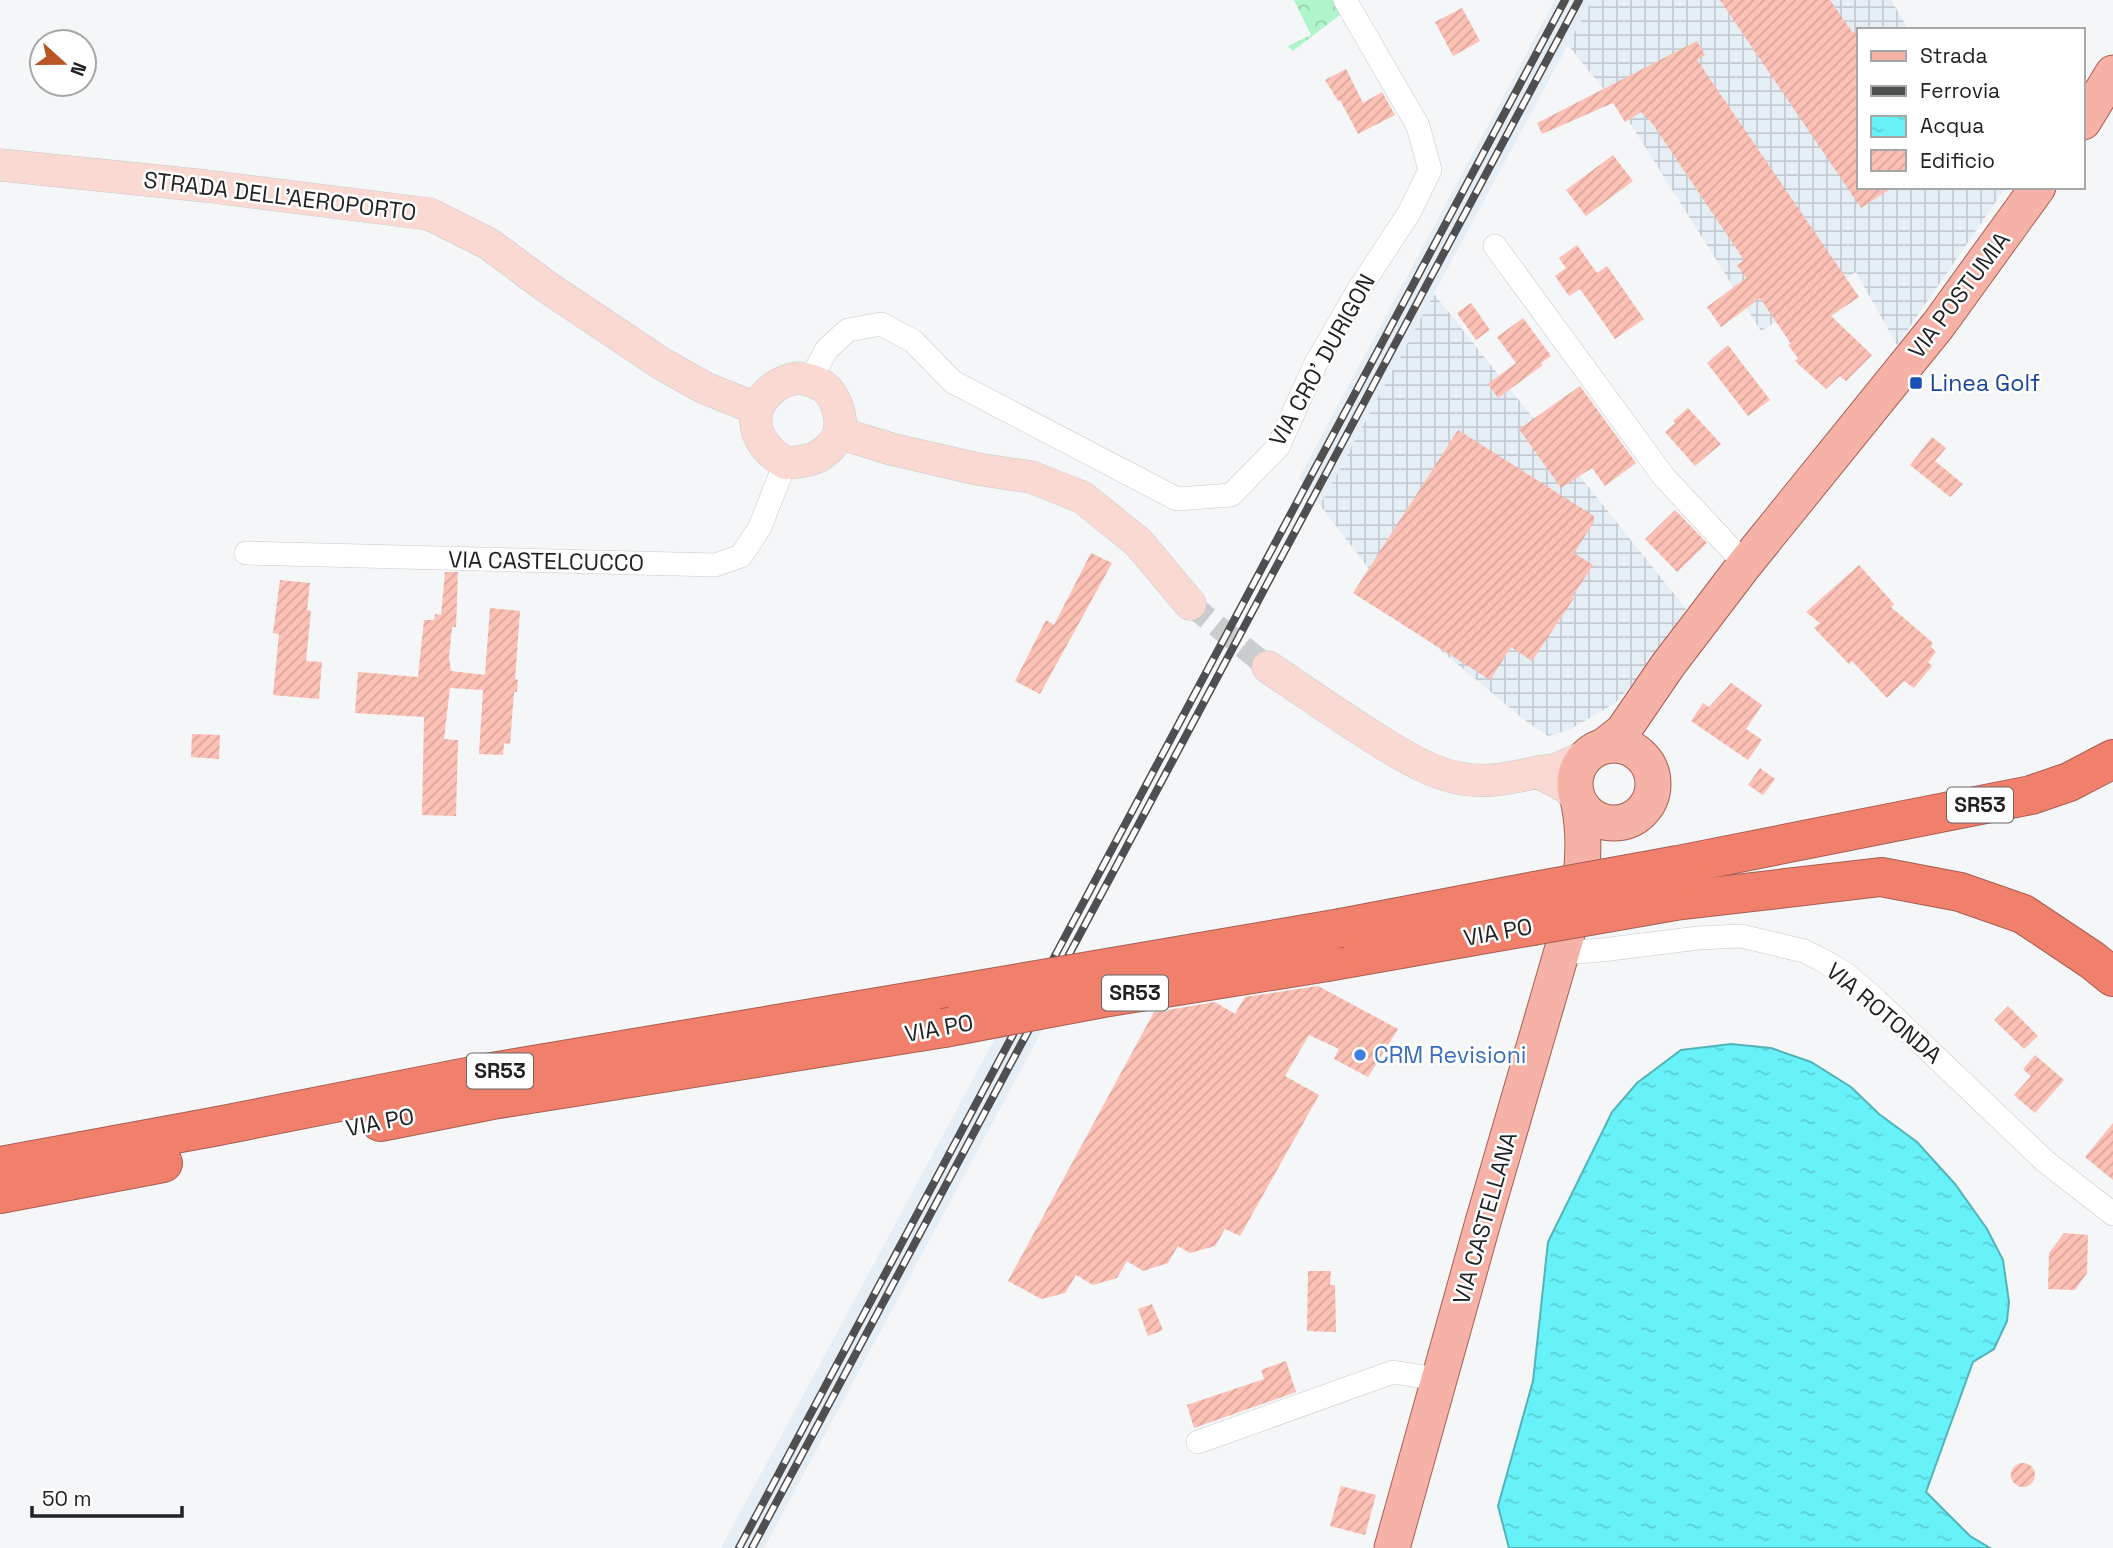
<svg xmlns="http://www.w3.org/2000/svg" width="2113" height="1548" font-family="'Space Grotesk',sans-serif">
	<style>
		.industrial { fill: url(#industrial-grid) }
		.built { fill: #e5edf5 }
		.forest { fill: url(#forest-crowns) }
		.water { fill: url(#water-ripples); stroke: #52b3b9; stroke-width: 2 }
		.building { fill: url(#building-hatch) }
		.lines { fill: none; stroke-linecap: round; stroke-linejoin: round }
		.street-tunnel { stroke: #cacccd; stroke-width: 23; stroke-dasharray: 23 11; stroke-linecap: butt }
		.street-casing { stroke: #c6c9ca; stroke-width: 24 }
		.secondary-casing { stroke: #c6c9ca; stroke-width: 33 }
		.primary-casing { stroke: #a85e52; stroke-width: 37 }
		.highway-casing { stroke: #a85e52; stroke-width: 40 }
		.street { stroke: #fff; stroke-width: 23 }
		.secondary { stroke: #fad9d3; stroke-width: 32 }
		.primary { stroke: #f6b2a6; stroke-width: 35 }
		.highway { stroke: #f07f6b; stroke-width: 38 }
		.rail-casing { stroke: #4e4f50; stroke-width: 8 }
		.rail { stroke: #fff; stroke-width: 5; stroke-dasharray: 16; stroke-linecap: butt }
		.highway-bridge-casing { stroke: #a85e52; stroke-width: 40; stroke-linecap: butt }
		.highway-bridge { stroke: #f07f6b; stroke-width: 38 }
		.transit-dot { fill: #1a4fb4; stroke: #fff; stroke-width: 2.5 }
		.shop-dot { fill: #3f7fe0; stroke: #fff; stroke-width: 2.5 }
		.labels { text-anchor: middle; stroke-width: 5; stroke-linejoin: round; paint-order: stroke }
		.shield { fill: #fff; stroke: #646465; stroke-width: 2 }
		.shield-label { font-size: 21px; font-weight: bold; fill: #212223 }
		.street-label { font-size: 23px; fill: #212223; stroke: #fff }
		.transit-label { font-size: 23px; fill: #164399; stroke: #fff; text-anchor: start }
		.shop-label { font-size: 23px; fill: #366cbe; stroke: #fff; text-anchor: start }
	</style>
	<defs>
		<pattern id="industrial-grid" width="8" height="8" patternUnits="userSpaceOnUse" patternTransform="scale(1.75)"><rect width="8" height="8" fill="#e5edf5"/><path d="M0 4h8M4 0v8" fill="none" stroke="#c4cbd2"/></pattern>
		<pattern id="forest-crowns" width="20" height="18" patternUnits="userSpaceOnUse" patternTransform="scale(1.75)"><rect width="20" height="18" fill="#aff4ca"/><path d="M2 6a3 3 0 1 1 6 0M12 15a3 3 0 1 1 6 0" fill="none" stroke="#96d1ad"/></pattern>
		<pattern id="water-ripples" width="26" height="14" patternUnits="userSpaceOnUse" patternTransform="scale(1.75)"><rect width="26" height="14" fill="#67f1f9"/><path d="M2 4q2-2 4 0t4 0M15 11q2-2 4 0t4 0" fill="none" stroke="#59ced5"/></pattern>
		<pattern id="building-hatch" width="6" height="6" patternUnits="userSpaceOnUse" patternTransform="scale(1.75)"><rect width="6" height="6" fill="#fcc0b5"/><path d="M-1 1l2-2M0 6l6-6M5 7l2-2" fill="none" stroke="#d8a59b"/></pattern>
	</defs>
	<rect width="100%" height="100%" fill="#f4f6f8"/>
	<path class="industrial" d="M1592 0H1891L1909 30H1859V187H2006L1897 345 1856 272 1761 331 1627 118 1568 45Z
		M1434 294 1686 609 1637 680 1615 703 1569 730 1548 736 1526 721 1417 631 1320 505Z"/>
	<path class="built" d="M1555 0H1592L1320 505 1299 478Z
		M1046 1023 764 1548H721L998 1033Z"/>
	<path class="forest" d="M1294 0H1351L1354 4 1293 51 1288 46 1311 35Z"/>
	<path class="water" d="M1731 1044 1771 1048 1811 1062 1851 1087 1879 1114 1917 1142 1955 1184 1987 1229 2003 1260 2009 1302 2007 1321 1994 1349 1973 1362 1926 1492 1970 1536 1990 1548H1509L1498 1506 1533 1381 1548 1242 1612 1112 1637 1083 1681 1050Z"/>
	<path class="building" d="M1720 0H1830L1853 33 1859 28V187H1893L1861 208Z
		M1462 8 1480 41 1453 56 1435 22Z
		M1697 41 1705 55 1697 60 1859 297 1831 316 1872 355 1846 381 1840 376 1826 389 1795 361 1798 358 1788 345 1791 344 1760 298 1721 327 1707 307 1746 278 1737 265 1744 260 1652 123 1641 112 1625 122 1613 103 1542 134 1537 123Z
		M1346 69 1363 103 1382 92 1395 115 1358 134 1340 100 1338 101 1325 80Z
		M1613 155 1633 181 1586 216 1566 190Z
		M1577 245 1597 273 1607 266 1644 319 1615 339 1580 289 1569 296 1555 276 1566 268 1559 258Z
		M1471 303 1490 330 1476 340 1457 313Z
		M1523 318 1551 356 1541 363 1543 365 1498 398 1488 384 1516 363 1497 337Z
		M1728 345 1770 400 1748 416 1707 363Z
		M1580 386 1636 463 1605 486 1592 468 1561 488 1519 429Z
		M1688 408 1721 444 1695 466 1665 432 1675 423 1673 421Z
		M1458 430 1594 516V522L1574 553 1593 565 1572 597 1574 598 1532 661 1511 647 1490 680 1353 593Z
		M1932 437 1946 448 1935 461 1963 484 1950 497 1910 465Z
		M1675 510 1707 543 1677 572 1645 539Z
		M1091 553 1112 563 1040 694 1015 681 1046 620 1054 625Z
		M1859 565 1894 604 1891 607 1933 643 1931 647 1936 652 1928 662 1932 666 1914 688 1904 681 1887 698 1852 661 1849 664 1814 628 1820 623 1806 612Z
		M445 572H458L456 627H452L449 657 451 671 485 675 490 608 520 611 515 679 518 680 517 692H514L510 744 504 743 503 755 479 754 483 690 450 688 444 739 458 740 456 816 422 815 424 717 355 713 358 672 418 677 424 620H434L435 614 441 615Z
		M280 580 310 583 307 610 311 611 306 661 322 662 319 699 273 695 279 634 273 633Z
		M1731 683 1762 705 1746 729 1762 740 1748 760 1691 721 1703 703 1709 707Z
		M192 734 220 735 219 759 191 757Z
		M1760 768 1775 779 1763 795 1748 785Z
		M1318 986 1398 1029 1368 1077 1334 1059 1339 1049 1309 1035 1285 1076 1319 1095 1240 1236 1225 1229 1215 1246 1190 1253 1178 1246 1168 1263 1143 1271 1127 1261 1117 1278 1093 1285 1076 1275 1065 1293 1041 1299 1008 1281 1154 1012 1167 1011 1168 1010 1215 1002 1235 1014 1245 997Z
		M2008 1006 2038 1036 2024 1049 1994 1020Z
		M2035 1055 2064 1080 2035 1113 2014 1095 2031 1076 2023 1069Z
		M2113 1123V1180L2085 1157Z
		M2064 1233 2088 1235 2087 1273 2075 1290 2048 1289 2049 1253Z
		M1308 1271H1331L1330 1285H1335L1336 1332 1307 1331Z
		M1152 1304 1163 1330 1148 1336 1138 1309Z
		M1286 1361 1296 1392 1194 1428 1187 1405 1264 1379 1261 1370Z
		M2011 1475a12 12 0 1 1 24 0a12 12 0 1 1-24 0Z
		M1341 1486 1376 1495 1365 1535 1330 1526Z"/>
	<g class="lines">
		<path class="street-tunnel" d="M1190 604 1268 667"/>
		<g class="street-casing">
			<path id="street" d="M1495 246 1664 477 1745 564
				M810 380 827 349 848 330 881 324 913 341 953 382 1177 499 1231 495 1278 447 1315 365 1356 294 1409 213 1430 170 1418 126 1345 0
				M246 553 715 565 741 556 760 527 785 463
				M1561 953 1602 950 1698 938 1741 936 1804 951 1822 960 1846 974 1877 1001 2046 1162 2113 1214
				M1198 1442 1393 1372 1438 1379"/>
		</g>
		<g class="secondary-casing">
			<path id="secondary" d="M0 165 206 186 429 214 489 244 547 287 662 364 705 388 757 409
				M797 378C806 379 815 381 823 386 836 396 843 417 839 432 837 442 826 452 817 457 807 462 796 462 785 463 777 457 769 452 764 444 743 414 765 384 797 378Z
				M839 433 891 449 977 469 1031 477 1082 497 1138 542 1190 604
				M1268 667C1308 694 1348 722 1389 747 1411 760 1433 773 1458 778 1485 784 1511 778 1538 772
				M1576 796 1566 787 1538 772 1555 770 1584 757"/>
		</g>
		<g class="primary-casing">
			<path id="primary" d="M2083 122 2113 73
				M1575 784a39 39 0 1 1 78 0a39 39 0 1 1-78 0Z
				M1604 746 1623 731 1668 665 1745 564 1939 324 2038 187
				M1392 1548 1483 1222 1580 889C1583 860 1585 833 1579 804"/>
		</g>
		<g class="highway-casing">
			<path id="highway" d="M1678 865 2031 795 2069 782 2113 759
				M1675 901 1881 877 1960 892 2023 914 2092 960 2113 977
				M1341 928 1535 891
				M1327 962 1532 926
				M380 1122 492 1100 944 1028
				M0 1166 213 1127 492 1072 961 993
				M0 1194 163 1163"/>
		</g>
		<use href="#street" class="street"/>
		<use href="#secondary" class="secondary"/>
		<use href="#primary" class="primary"/>
		<use href="#highway" class="highway"/>
		<g class="rail-casing">
			<path id="rail" d="M739 1548 1565 0
				M752 1548 1579 0"/>
		</g>
		<use href="#rail" class="rail"/>
		<g class="highway-bridge-casing">
			<path id="highway-bridge" d="M1535 891 1678 865
				M1532 926 1675 901
				M961 993 1341 928
				M944 1028 1103 998 1327 962"/>
		</g>
		<use href="#highway-bridge" class="highway-bridge"/>
	</g>
	<rect class="transit-dot" x="1909" y="376" width="14" height="14" rx="3.5"/>
	<circle class="shop-dot" cx="1360" cy="1055" r="7"/>
	<g class="labels">
		<g class="shield">
			<rect x="1947" y="787.5" width="66" height="35" rx="5"/>
			<rect x="1102" y="975.5" width="66" height="35" rx="5"/>
			<rect x="467" y="1053.5" width="66" height="35" rx="5"/>
		</g>
		<g class="shield-label">
			<text x="1980" y="812">SR53</text>
			<text x="1135" y="1000">SR53</text>
			<text x="500" y="1078">SR53</text>
		</g>
		<g class="street-label">
			<text transform="translate(280 196) rotate(7)" y="8">STRADA DELL'AEROPORTO</text>
			<text transform="translate(1959 295) rotate(-53)" y="8">VIA POSTUMIA</text>
			<text transform="translate(1322 360) rotate(-61)" y="8">VIA CRO' DURIGON</text>
			<text transform="translate(546 561) rotate(1)" y="8">VIA CASTELCUCCO</text>
			<text transform="translate(1498 932) rotate(-10)" y="8">VIA PO</text>
			<text transform="translate(1884 1013) rotate(40)" y="8">VIA ROTONDA</text>
			<text transform="translate(939 1028) rotate(-10)" y="8">VIA PO</text>
			<text transform="translate(380 1122) rotate(-11)" y="8">VIA PO</text>
			<text transform="translate(1485 1218) rotate(-74)" y="8">VIA CASTELLANA</text>
		</g>
		<g class="transit-label">
			<text x="1930" y="391">Linea Golf</text>
		</g>
		<g class="shop-label">
			<text x="1374" y="1063">CRM Revisioni</text>
		</g>
	</g>
	<rect x="1857" y="28" width="228" height="161" fill="#ffffff" stroke="#a6a7a7" stroke-width="2"/>
	<rect x="1871" y="51" width="35" height="10" fill="#f6b2a6" stroke="#a6a7a7" stroke-width="2"/>
	<text x="1920" y="63" font-size="21" fill="#212223">Strada</text>
	<rect x="1871" y="86" width="35" height="10" fill="#4e4f50" stroke="#a6a7a7" stroke-width="2"/>
	<text x="1920" y="98" font-size="21" fill="#212223">Ferrovia</text>
	<rect x="1871" y="116" width="35" height="21" fill="url(#water-ripples)" stroke="#a6a7a7" stroke-width="2"/>
	<text x="1920" y="133" font-size="21" fill="#212223">Acqua</text>
	<rect x="1871" y="150" width="35" height="21" fill="url(#building-hatch)" stroke="#a6a7a7" stroke-width="2"/>
	<text x="1920" y="168" font-size="21" fill="#212223">Edificio</text>
	<g transform="translate(63 63) rotate(111)"><circle r="33" fill="#ffffff" stroke="#a6a7a7" stroke-width="2"/>
	<path d="M0-5L12 26L0 18L-12 26Z" fill="#ba5525"/>
	<text y="-10" font-size="19" font-weight="bold" text-anchor="middle" fill="#212223">N</text>
	</g>
	<path d="M32 1506v10h150v-10" fill="none" stroke="#212223" stroke-width="3.5"/>
	<text x="42" y="1506" font-size="21" fill="#212223" stroke="#ffffff" stroke-width="5" paint-order="stroke">50 m</text>
</svg>
